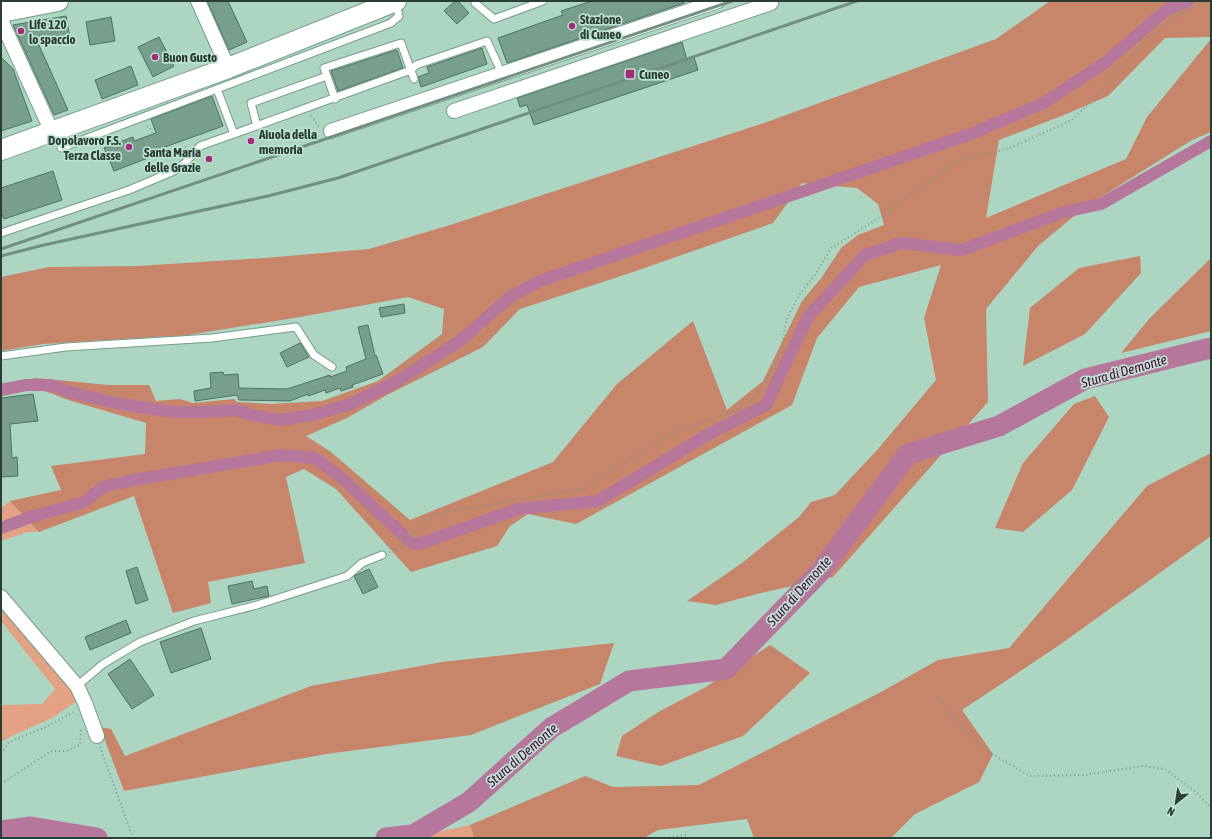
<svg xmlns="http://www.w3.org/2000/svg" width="1212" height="839" font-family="'Asap Condensed',sans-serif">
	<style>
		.green { fill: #e4a285 }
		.forest { fill: #c78569; fill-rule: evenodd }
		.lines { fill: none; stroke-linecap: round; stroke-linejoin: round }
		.canal { stroke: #b5779b; stroke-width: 12 }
		.river { stroke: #b5779b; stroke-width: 21 }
		.building { fill: #789f8c; stroke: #4d7361 }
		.lane-casing { stroke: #759d8a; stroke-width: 9 }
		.street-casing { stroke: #759d8a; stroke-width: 16 }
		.secondary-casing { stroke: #759d8a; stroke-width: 22 }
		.path { stroke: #7c9c8d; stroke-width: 2; stroke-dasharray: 1 3; stroke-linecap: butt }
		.lane { stroke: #fff; stroke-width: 7 }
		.street { stroke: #fff; stroke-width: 14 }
		.secondary { stroke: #fff; stroke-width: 20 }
		.rail { stroke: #729081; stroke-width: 3 }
		.poi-dot { fill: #a5297d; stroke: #bae3cf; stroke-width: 1.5 }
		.labels { text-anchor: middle; stroke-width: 3.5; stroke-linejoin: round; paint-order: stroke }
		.poi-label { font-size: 13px; font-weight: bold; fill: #2c3d35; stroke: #bae3cf; text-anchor: start }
		.water-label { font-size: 14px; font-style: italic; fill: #53053c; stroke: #bae3cf }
	</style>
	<rect width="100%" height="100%" fill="#add6c2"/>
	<path class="green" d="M10 501 39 532H28L1 541V508Z
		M1 601 62 674 77 701 54 717 16 734 1 742V706L4 705 42 704 55 689 1 621Z
		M470 825 474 838H410Z"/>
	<path class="forest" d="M1050 1H1211V37L1165 38 1108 96 1064 115 999 140 986 218 1126 159 1147 117 1211 39V132L1192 140 1085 207 1038 246 986 309 988 402 833 577 761 593 716 605 687 601 742 563 799 517 811 502 835 495 878 449 936 380 924 318 941 265 859 287 817 338 792 405 576 524 528 514 510 526 497 546 411 572 336 489 304 469 286 477 305 563 208 582 211 603 173 613 134 496 39 532 10 501 61 490 51 466 145 454 146 423 65 399C39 386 29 390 1 393V384L36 378 109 385H149L156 401 180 399 193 403 234 399 237 402 271 404 322 401 378 381 442 334 444 309 408 297 300 317 188 335 43 344 1 351V277L49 267 138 266 265 258 369 249 450 225 764 123 996 39ZM802 183 857 188 878 204 884 225 858 235 841 248 822 277 802 301 763 381 727 410 693 321 617 384 553 462 410 520 331 452 306 436 347 418 387 395 483 347 520 309 633 272 773 223Z
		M1140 256 1141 273 1085 334 1023 366 1030 308 1079 268Z
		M1211 258V331L1121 353 1149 319Z
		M1095 396 1109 417 1072 490 1023 532 995 528 1023 463 1074 404Z
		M1211 453V536L1058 646 962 710 993 754 979 782 915 814 891 838H754L747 819 658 830 644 838H474L470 825 585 776 613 787 699 785 881 692 938 660 1009 648 1147 486Z
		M614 643 600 684 471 735 326 754 124 791 100 727 111 729 125 756 311 686 442 662Z
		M770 645 810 673 743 736 661 766 616 756 622 736 660 711 704 688Z"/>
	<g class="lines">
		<path class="canal" d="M1 390 26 385H50L73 393 120 404 174 412H206L236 410 252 415 280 420 313 415 351 404 396 382 460 341 510 297 540 281 968 135 1044 103 1106 62 1166 10 1188 1
			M1 528 28 518 84 502 103 487 134 480 281 455 315 458 343 479 403 535
			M409 541 415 544 422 543 518 509 598 501 709 434 766 405 808 317 865 255 902 243 962 250 1064 212 1101 204 1211 141"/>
		<path class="river" d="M1 831 31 827 97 838
			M386 838 413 835 469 802 551 728 629 681 726 669 820 572 908 454 999 426 1085 379 1211 348"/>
	</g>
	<path class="building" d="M207 1H228L247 42 229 50Z
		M455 1H458L469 13 457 24 444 11Z
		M592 1H684V3L507 63 498 38 563 15 561 11Z
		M66 16 70 38 38 43 68 110 54 115 13 25Z
		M111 17 115 41 90 45 86 22Z
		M159 37 174 66 153 77 138 47Z
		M682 42 687 60 694 57 698 70 534 125 527 105 520 107 517 98Z
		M482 48 487 64 421 87 418 77 429 73 427 67Z
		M397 50 403 68 338 91 331 71Z
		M1 57 13 69 32 121 1 131Z
		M131 66 138 85 102 99 95 80Z
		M212 96 223 126 154 151 156 155 114 171 104 148 133 137 134 141 156 133 151 119Z
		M53 171 62 200 4 219 1 212V188Z
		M404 304 405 313 381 317 379 308Z
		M368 325 375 356 376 355 383 374 352 385 353 387 341 391 340 388 326 393 325 390 308 396V394L290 401 239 400 237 395 195 401 194 391 211 388 210 373 223 372 224 375 238 374 239 388 287 389 330 375V377L347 371 346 367 366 359 358 327Z
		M300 343 309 357 287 367 280 353Z
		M33 394 38 421 10 424 12 458 17 457 18 476 1 477V398Z
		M137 567 148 600 136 604 126 571Z
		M369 569 378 587 363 594 354 576Z
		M252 581 254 589 267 586 269 596 232 604 228 586Z
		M126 620 131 633 90 650 85 637Z
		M201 628 211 659 171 673 160 642Z
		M130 659 154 695 132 709 108 674Z"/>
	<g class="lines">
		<g class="lane-casing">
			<path id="lane" d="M475 1V3L494 19 543 1
				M396 3 399 16 391 23 217 89 234 134 411 70 416 65 487 41 498 65
				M327 76 324 68 401 43 414 79
				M257 126 251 103 327 76 335 99
				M61 148 217 89
				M1 233 129 190 174 171 185 163 200 146 234 134
				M1 356 66 347 212 338 296 327 314 355 332 367
				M77 686 103 664 140 642 194 621 257 605 347 576 362 563 382 555"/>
		</g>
		<g class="street-casing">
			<path id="street" d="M198 1 228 68
				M1 20 52 132
				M454 111 771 3
				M331 131 718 1
				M1 597 77 686 85 703 97 736"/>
		</g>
		<g class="secondary-casing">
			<path id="secondary" d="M1 12 58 1
				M1 150 228 68 396 1"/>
		</g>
		<path class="path" d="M311 116 319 127
			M147 126 150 128 160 153 186 147
			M389 552 398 548 421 524 435 514 585 488 622 463 676 432 740 409 761 390 780 355 787 318 800 294 815 275 831 248 890 211 908 196 957 162 1010 148 1072 120 1099 94 1150 35 1185 10 1210 1
			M938 696 957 723 987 751 1030 776 1085 775 1142 766 1165 769 1197 793 1211 808
			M100 747 133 838
			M1 753 9 742 46 727 75 711
			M1 784 51 751H66L80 745 81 730
			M665 838 686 835"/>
		<use href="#lane" class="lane"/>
		<use href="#street" class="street"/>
		<use href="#secondary" class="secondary"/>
		<path class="rail" d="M1 249 732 1
			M1 256 44 245 268 196 338 178 857 1"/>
	</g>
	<g class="poi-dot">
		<circle cx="572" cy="26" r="4"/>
		<circle cx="21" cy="31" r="4"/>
		<circle cx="155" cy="57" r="4"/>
		<rect x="625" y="69" width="10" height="10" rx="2"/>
		<circle cx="251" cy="141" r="4"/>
		<circle cx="129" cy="147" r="4"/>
		<circle cx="209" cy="159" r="4"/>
	</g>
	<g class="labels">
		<g class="poi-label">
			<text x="580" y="24">Stazione<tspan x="580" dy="15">di Cuneo</tspan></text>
			<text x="29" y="29">Life 120<tspan x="29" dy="15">lo spaccio</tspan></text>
			<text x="163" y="62">Buon Gusto</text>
			<text x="639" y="79">Cuneo</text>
			<text x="259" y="139">Aiuola della<tspan x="259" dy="15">memoria</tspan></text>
			<text x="121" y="145" text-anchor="end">Dopolavoro F.S.<tspan x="121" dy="15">Terza Classe</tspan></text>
			<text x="201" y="157" text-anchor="end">Santa Maria<tspan x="201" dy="15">delle Grazie</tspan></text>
		</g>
		<g class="water-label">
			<text transform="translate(1124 371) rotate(-16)" y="5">Stura di Demonte</text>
			<text transform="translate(799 591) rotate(-48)" y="5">Stura di Demonte</text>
			<text transform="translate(522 755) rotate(-41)" y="5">Stura di Demonte</text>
		</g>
	</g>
	<rect width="1212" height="839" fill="none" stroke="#2c3d35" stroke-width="4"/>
	<g transform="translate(1176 803) rotate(210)" stroke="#bae3cf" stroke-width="3" paint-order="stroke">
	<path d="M0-3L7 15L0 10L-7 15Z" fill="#2c3d35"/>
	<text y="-6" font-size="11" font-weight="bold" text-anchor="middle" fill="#2c3d35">N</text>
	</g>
</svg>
